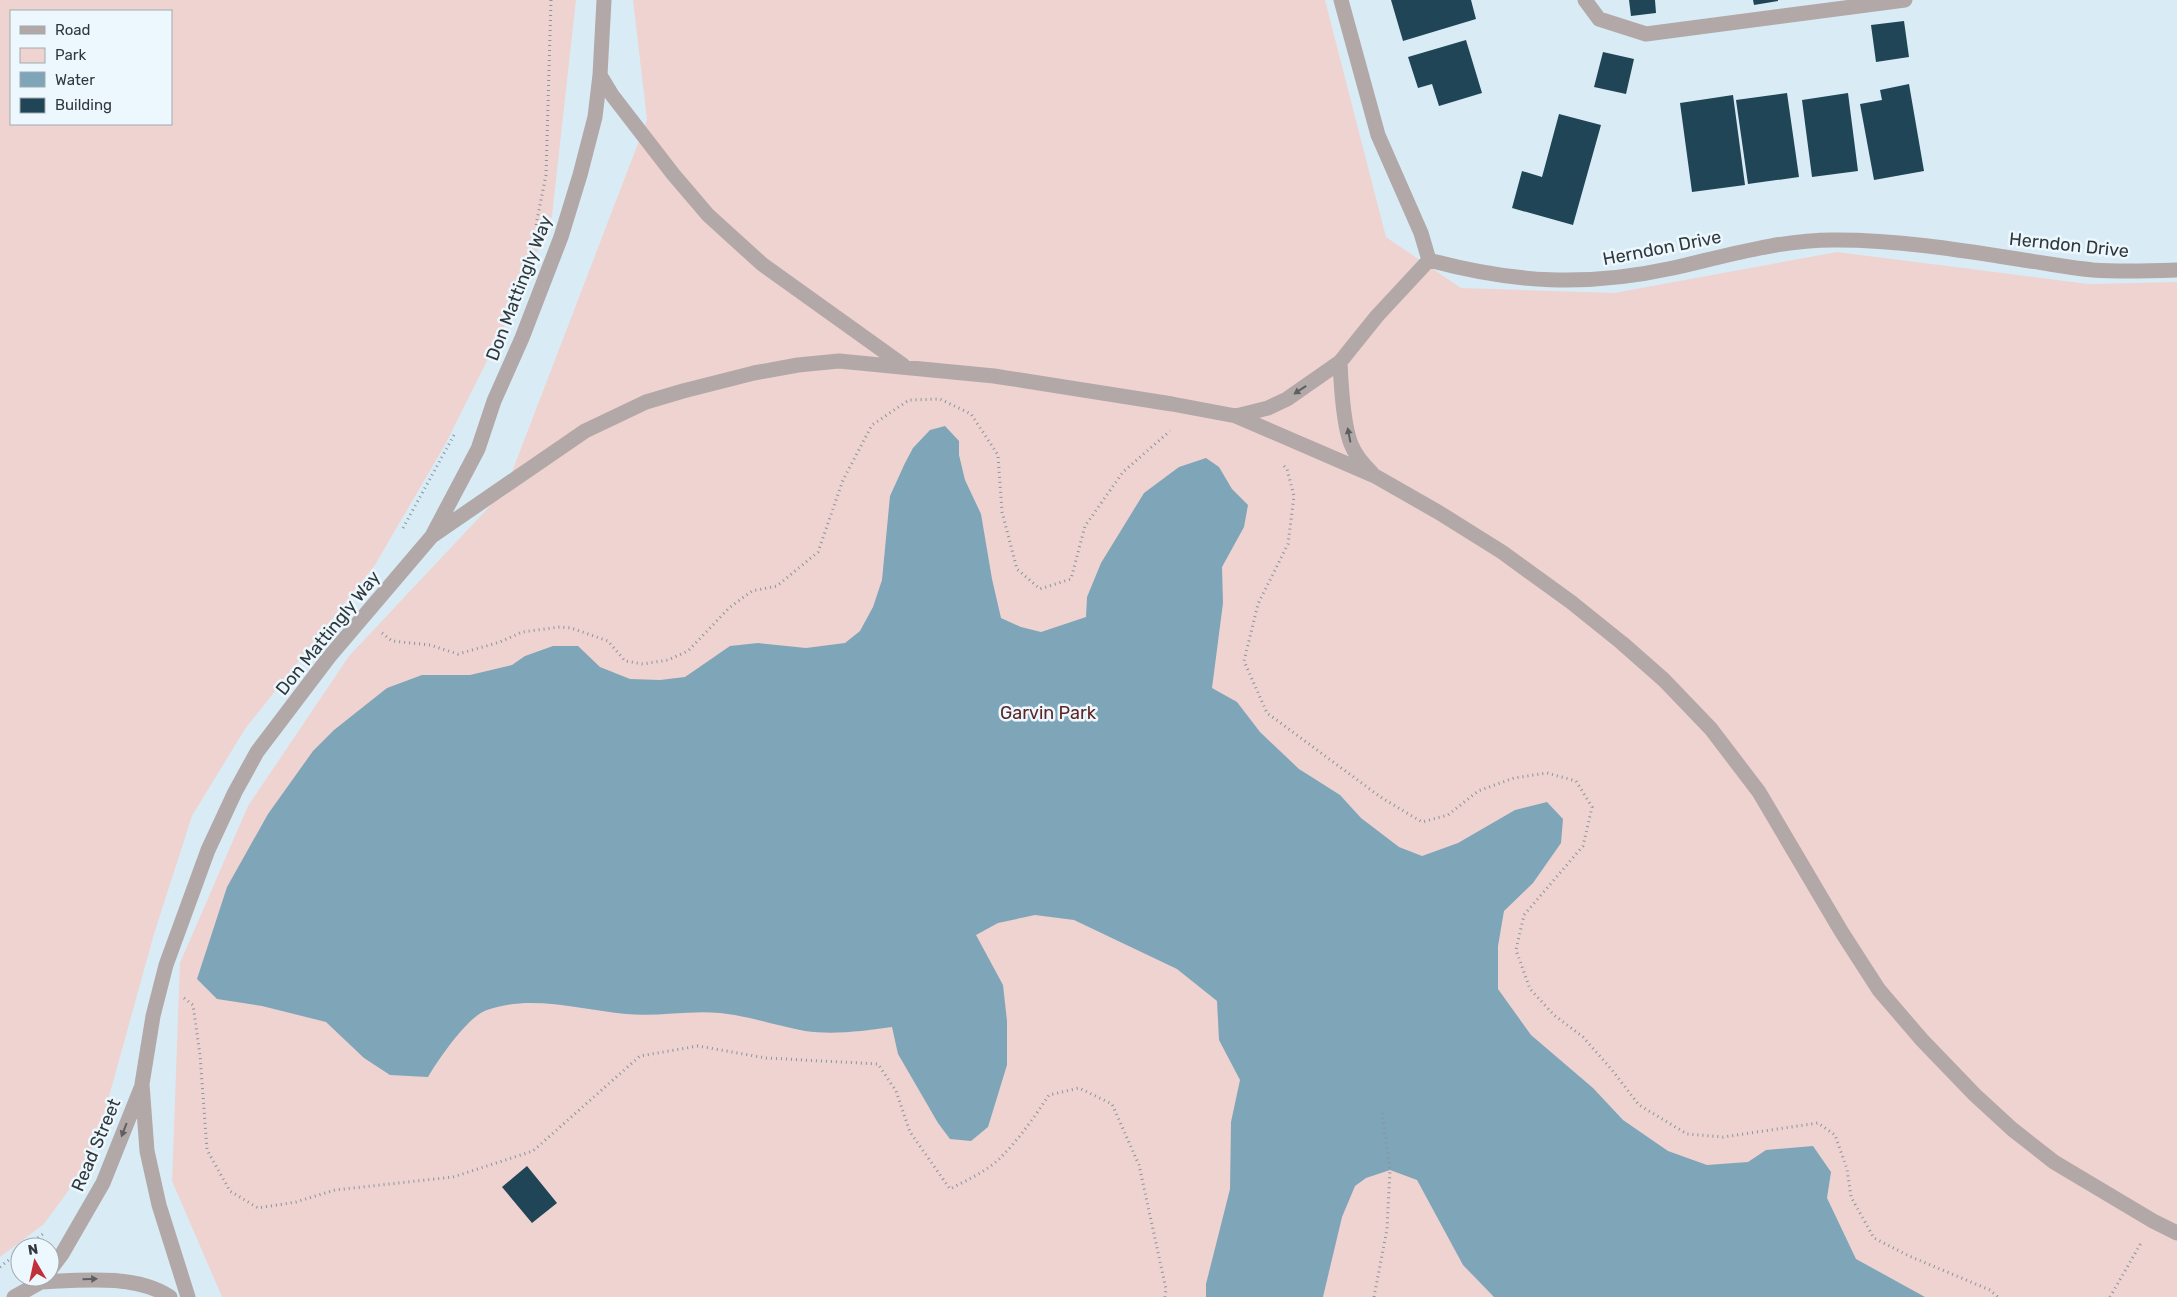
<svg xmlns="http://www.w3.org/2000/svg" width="2177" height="1297" font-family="Rubik,sans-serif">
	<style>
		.green { fill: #efd3d1; fill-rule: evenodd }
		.water { fill: #7fa5b9 }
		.building { fill: #204556 }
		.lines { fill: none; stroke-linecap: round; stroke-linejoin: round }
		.path { stroke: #88959c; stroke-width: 3; stroke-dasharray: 1 4; stroke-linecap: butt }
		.minor { stroke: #b2a8a7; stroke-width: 15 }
		.oneway { fill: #5e5f61 }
		.labels { text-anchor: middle; stroke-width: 5; stroke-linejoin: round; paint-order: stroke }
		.street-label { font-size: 18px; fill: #31383c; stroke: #ecf8fe }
		.park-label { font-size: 18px; fill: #5e2726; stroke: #ecf8fe }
	</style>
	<rect width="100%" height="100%" fill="#d9ecf6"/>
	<path class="green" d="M0 0H576L552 216 516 303 446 443 375 565 245 729 192 816 154 934 105 1111 85 1168 44 1224 0 1257ZM11 11H171V124H11Z
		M633 0H1325L1386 237 1461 288 1614 293 1837 252 2088 284 2177 282V1297H222L172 1181 180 963 248 806 349 656 505 490 647 120Z"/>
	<path class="water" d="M945 426 959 441V455L965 480 981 514 992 579 1001 618 1021 627 1041 632 1086 617 1087 597 1101 563 1144 493 1179 467 1206 458 1219 467 1232 489 1248 505 1244 527 1222 567 1223 603 1212 688 1237 702 1260 732 1299 769 1340 795 1361 818 1399 847 1422 856 1458 843 1515 810 1547 802 1563 819 1561 843 1533 883 1504 911 1498 946V989L1531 1035 1593 1088 1623 1120 1668 1151 1707 1165 1748 1162 1766 1150 1813 1146 1831 1172 1827 1198 1856 1259 1925 1297H1494L1463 1265 1417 1180 1390 1170 1366 1178 1355 1186 1342 1217 1323 1297H1206V1284L1230 1189 1231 1122 1240 1080 1219 1040 1217 1001 1177 969 1074 920 1035 915 998 923 976 935 1003 985 1007 1021V1065L988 1127 971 1141 950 1139 938 1123 898 1054 892 1027C864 1031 833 1035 805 1031 777 1026 749 1016 720 1013 689 1010 657 1017 626 1014 581 1010 531 994 487 1010 468 1016 438 1060 428 1077L390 1075 364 1058 326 1022 262 1006 217 999 197 979 227 887 268 814 313 751 334 730 387 688 422 675H470L512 665 525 656 553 646H578L600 667 630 679 660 680 685 677 730 646 758 643 806 648 845 643 860 631 873 607 882 580 890 496 905 463 913 448 930 430Z"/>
	<path class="building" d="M1391 0H1471L1476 19 1403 41Z
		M1629 0H1655L1656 13 1631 16Z
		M1753 0H1778V1L1754 5Z
		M1904 21 1909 57 1876 62 1871 25Z
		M1466 40 1482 93 1439 106 1432 84 1418 88 1408 57Z
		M1603 52 1634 59 1626 94 1594 87Z
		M1909 84 1924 171 1874 180 1860 104 1882 100 1880 90Z
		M1787 93 1799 177 1748 184 1736 100Z
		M1848 93 1858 171 1812 177 1802 100Z
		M1733 95 1745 185 1692 192 1680 103Z
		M1559 114 1601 125 1573 225 1512 208 1522 171 1542 177Z
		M527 1166 557 1203 532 1223 502 1187Z"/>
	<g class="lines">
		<path class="path" d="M536 225 546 175 551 0
			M1284 466 1287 469 1294 496 1288 544 1258 604 1244 661 1267 713 1382 798 1422 822 1448 815 1478 791 1514 778 1547 773 1576 781 1592 807 1583 846 1524 915 1516 950 1530 989 1554 1015 1583 1037 1612 1070 1639 1105 1687 1134 1723 1137 1818 1123 1835 1135 1847 1169 1851 1197 1874 1238 1909 1256 1990 1290 1998 1297
			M403 528 454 435
			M382 633 392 641 430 645 458 654 500 642 522 632 560 627 571 628 608 641 625 661 643 664 668 660 688 651 729 608 752 591 777 586 818 552 843 480 872 425 909 400 940 399 971 414 998 455 1002 512 1017 569 1040 589 1071 579 1085 526 1123 472 1170 431
			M184 998 193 1005 200 1055 207 1150 230 1191 258 1208 296 1202 335 1190 453 1177 533 1151 640 1056 698 1046 766 1058 878 1064 896 1091 910 1132 950 1189C967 1180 988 1171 1002 1156 1020 1138 1035 1116 1049 1095L1079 1088 1112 1104 1139 1165 1166 1289 1165 1297
			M26 1247 43 1234
			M0 1267 20 1251
			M1374 1297 1387 1229 1390 1170 1382 1111
			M2110 1297 2141 1243"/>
		<path class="minor" d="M1341 0 1378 135 1421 233 1429 260
			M1585 0 1599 19 1646 34 1905 0
			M600 75 612 95 673 174 708 215 762 264 903 365
			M1429 260C1514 283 1586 287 1673 268 1726 256 1782 239 1837 240 1902 240 1966 251 2030 261 2051 264 2072 268 2093 270 2121 272 2149 271 2177 270
			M1340 362C1341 385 1343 424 1351 444 1355 455 1364 465 1372 473
			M1236 416 1268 408 1287 399 1340 362 1377 316 1429 260
			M432 536 585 431 646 402 683 391 754 373 798 365 839 361 994 376 1172 404 1236 416 1375 476 1438 512 1502 552 1571 602 1622 643 1664 680 1711 729 1759 792 1841 931 1879 990 1922 1040 1975 1095 2012 1129 2054 1162 2153 1221 2177 1233
			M50 1270 62 1254 103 1183 141 1088
			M41 1282C81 1280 136 1274 170 1297
			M14 1297 41 1282 45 1277
			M188 1297 159 1205 147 1151 142 1084 153 1016 166 965 208 850 235 792 257 752 329 657 432 536 478 449 494 401 522 338 561 237 580 175 595 117 600 75 604 0"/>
	</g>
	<defs><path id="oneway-solid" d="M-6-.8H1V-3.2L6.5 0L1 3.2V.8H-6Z" transform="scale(1.25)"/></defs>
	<g class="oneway">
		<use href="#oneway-solid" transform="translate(1300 390) rotate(146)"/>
		<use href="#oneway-solid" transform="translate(1349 435) rotate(-101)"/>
		<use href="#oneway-solid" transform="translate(124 1130) rotate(111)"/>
		<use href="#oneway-solid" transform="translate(90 1279) rotate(-2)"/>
	</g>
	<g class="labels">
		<g class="street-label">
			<text transform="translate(2069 245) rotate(6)" y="6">Herndon Drive</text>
			<text transform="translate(1662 248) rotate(-11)" y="6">Herndon Drive</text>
			<text transform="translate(519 288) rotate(-69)" y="6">Don Mattingly Way</text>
			<text transform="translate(328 633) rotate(-51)" y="6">Don Mattingly Way</text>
			<text transform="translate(96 1145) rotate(-67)" y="6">Read Street</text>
		</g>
		<g class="park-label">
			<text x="1048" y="719">Garvin Park</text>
		</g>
	</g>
	<rect x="10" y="10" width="162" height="115" fill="#ecf8fe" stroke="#a1abb0"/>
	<rect x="20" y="26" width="25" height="8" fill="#b2a8a7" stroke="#a1abb0"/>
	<text x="55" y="35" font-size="15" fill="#31383c">Road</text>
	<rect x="20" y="48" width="25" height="15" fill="#efd3d1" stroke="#a1abb0"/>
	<text x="55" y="60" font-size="15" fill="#31383c">Park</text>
	<rect x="20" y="72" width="25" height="15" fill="#7fa5b9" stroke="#a1abb0"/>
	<text x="55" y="85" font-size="15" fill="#31383c">Water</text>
	<rect x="20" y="98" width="25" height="15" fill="#204556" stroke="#a1abb0"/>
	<text x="55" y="110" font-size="15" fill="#31383c">Building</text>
	<g transform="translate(35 1262) rotate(351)"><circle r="24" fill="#ecf8fe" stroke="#a1abb0"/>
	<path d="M0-4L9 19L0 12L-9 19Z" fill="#c03038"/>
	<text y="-8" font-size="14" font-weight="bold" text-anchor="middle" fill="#31383c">N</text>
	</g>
</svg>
